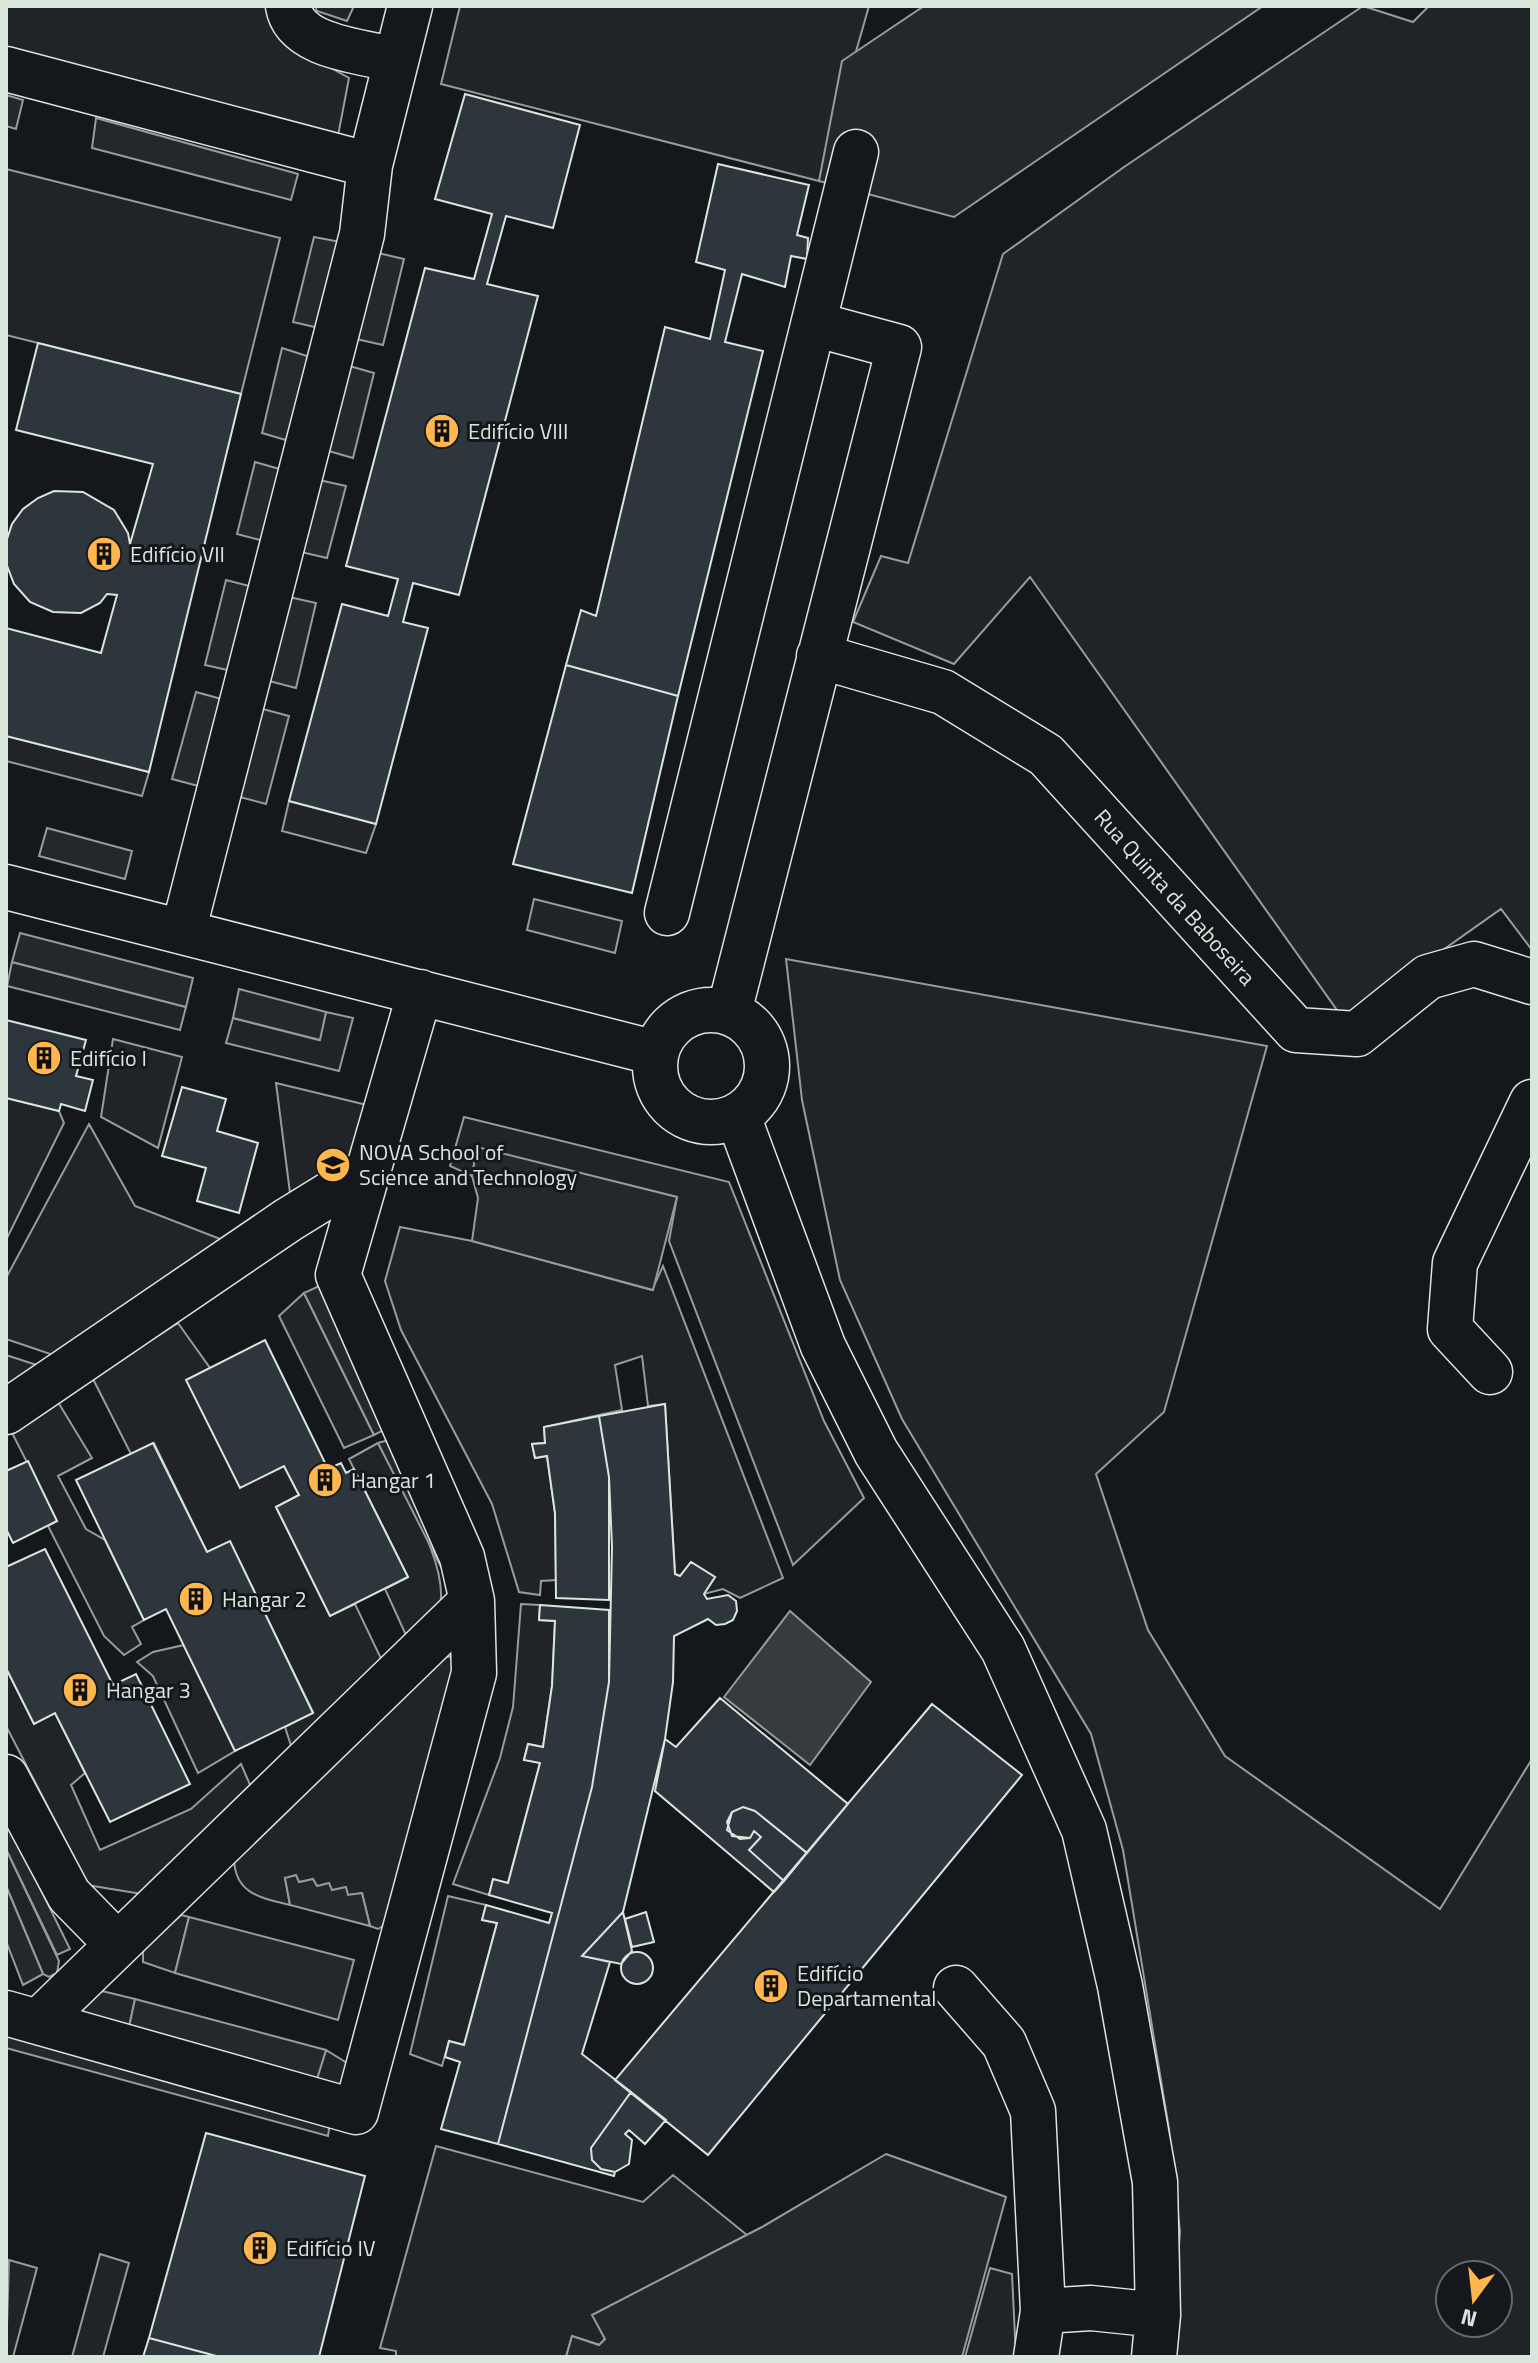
<svg xmlns="http://www.w3.org/2000/svg" width="1538" height="2363" font-family="'Titillium Web',sans-serif">
	<style>
		.green { fill: #202428; stroke: #939e99; stroke-width: 2; fill-rule: evenodd }
		.parking { fill: #24282b; stroke: #939e99; stroke-width: 2 }
		.water { fill: #363b3e; stroke: #939e99; stroke-width: 2 }
		.building { fill: #2c363c; stroke: #d8e6dc; stroke-width: 2 }
		.lines { fill: none; stroke-linecap: round; stroke-linejoin: round }
		.minor-casing { stroke: #d8e6dc; stroke-width: 47 }
		.minor { stroke: #14181c; stroke-width: 44 }
		.labels { text-anchor: middle; stroke-width: 6; stroke-linejoin: round; paint-order: stroke }
		.poi-label { font-size: 22px; fill: #d8e6dc; stroke: #14181c; text-anchor: start }
		.street-label { font-size: 22px; fill: #d8e6dc; stroke: #14181c }
	</style>
	<rect width="100%" height="100%" fill="#14181c"/>
	<path class="green" d="M6 6H279L290 45 349 78 337 141 6 56Z
		M315 6H354L347 21 317 11Z
		M460 6H869L819 181 441 84Z
		M1363 6 1413 22 1429 6H1532V950L1501 909 1344 1020 1030 577 954 664 853 622 881 556 908 563 1003 254 1124 167Z
		M6 169 280 238 241 394 6 335Z
		M6 736 149 772 142 796 6 761Z
		M289 801 376 824 366 853 282 831Z
		M534 899 622 921 615 953 527 930Z
		M786 959 1267 1046 1164 1412 1096 1474 1148 1630 1225 1756 1440 1909 1532 1759V2357H1170L1180 2232 1169 2129 1123 1850 1091 1734 902 1419 840 1280 802 1100ZM1450 2275H1498V2323H1450Z
		M12 962 186 1007 180 1030 7 986Z
		M326 1012 353 1018 339 1071 226 1043 233 1018 319 1040Z
		M113 1039 182 1057 158 1148 101 1117Z
		M276 1083 371 1106 351 1158 291 1201Z
		M6 1098 59 1111 64 1123 6 1240Z
		M464 1117 729 1182 824 1421 864 1498 793 1565 669 1241 677 1197 477 1148 472 1176 450 1166Z
		M89 1124 135 1206 228 1242 56 1356 6 1339V1278Z
		M400 1227 472 1241 652 1290 663 1266 783 1578 740 1598 723 1589 704 1594 715 1577 691 1562 680 1576 675 1574 665 1404 648 1406 642 1356 615 1365 622 1410 544 1427 545 1443 532 1444 535 1458 547 1456 555 1513 556 1580 541 1581 540 1595 519 1592 492 1504 401 1330 385 1281Z
		M304 1293 374 1435 344 1448 279 1316Z
		M178 1323 210 1368 187 1380 241 1487 284 1466 299 1495 276 1507 330 1616 355 1604 386 1669 294 1755 285 1727 313 1712 230 1542 207 1552 154 1443 131 1454 92 1377Z
		M6 1355 43 1367 6 1390Z
		M58 1402 92 1458 58 1476 86 1529 105 1540 144 1620 132 1627 141 1644 124 1655 104 1636 48 1526 57 1521 8 1425Z
		M378 1443C398 1483 459 1576 436 1617 431 1627 418 1636 410 1644L385 1589 408 1577 349 1459Z
		M521 1604 540 1605 539 1620 555 1621 552 1686 543 1747 528 1744 524 1759 540 1763 508 1883 493 1880 489 1895 453 1884 500 1758 513 1707Z
		M184 1645 235 1751 198 1773 153 1676 137 1662 153 1652Z
		M433 1655 451 1657 456 1679 388 1923 378 1929 370 1926 362 1893 348 1895 285 1878 290 1905C261 1898 235 1894 234 1859Z
		M6 1668 34 1724 55 1713 85 1773 71 1785 100 1850 191 1809 241 1764 254 1794 154 1896 81 1884 74 1857 6 1726Z
		M6 1849 59 1961 57 1973 49 1977 43 1974 6 1886Z
		M448 1896 486 1905 482 1920 497 1923 464 2045 449 2041 442 2066 410 2054Z
		M181 1915 189 1917 175 1973 143 1962V1949Z
		M102 1991 135 1999 129 2027 317 2078 326 2050 347 2063 343 2093 82 2013 85 2001Z
		M436 2146 643 2202 673 2175 747 2235 593 2315 605 2339 600 2345 572 2336 566 2357H396V2351L380 2348Z
		M100 2254 129 2263 103 2357H72Z
		M9 2260 37 2268 13 2357H6Z
		M990 2268 1012 2274 1016 2357H965Z"/>
	<path class="parking" d="M924 6H1263L954 217 819 181 842 61Z
		M6 95 23 100 16 129 6 126Z
		M96 118 298 174 291 200 92 148Z
		M314 237 341 242 319 328 293 322Z
		M378 253 404 259 383 345 356 339Z
		M282 348 310 357 289 441 262 433Z
		M346 365 374 373 353 458 325 450Z
		M255 462 283 470 264 541 237 534Z
		M319 480 346 486 327 558 301 552Z
		M226 580 253 587 232 671 205 665Z
		M289 597 316 603 296 688 269 681Z
		M196 692 225 700 202 787 172 779Z
		M259 708 289 716 266 804 236 796Z
		M47 828 132 851 125 879 39 856Z
		M20 933 193 978 186 1007 12 962Z
		M239 989 326 1012 320 1040 233 1018Z
		M477 1147 677 1197 653 1290 472 1241 478 1198 472 1176Z
		M319 1286 386 1429 374 1435 304 1293Z
		M389 1440 456 1569 445 1575 378 1443Z
		M6 1819 70 1949 57 1955 6 1849Z
		M296 1875 299 1882 313 1879 317 1886 329 1883 332 1890 346 1887 348 1895 362 1893 370 1926 290 1905 285 1878Z
		M6 1886 43 1974 23 1985 6 1941Z
		M189 1917 354 1960 338 2020 175 1973Z
		M135 1999 326 2050 317 2079 129 2027Z
		M6 2034 330 2123 328 2136 6 2048Z
		M886 2154 1006 2197 962 2357H566L572 2336 599 2345 605 2339 592 2315 762 2227Z"/>
	<path class="water" d="M790 1611 871 1682 810 1765 724 1697Z"/>
	<path class="building" d="M465 94 580 125 553 228 506 216 487 284 538 296 459 595 413 583 403 622 428 628 376 824 289 801 342 604 388 616 398 579 346 566 425 268 474 279 492 214 435 199Z
		M718 164 809 185 797 235 808 238 807 259 791 256 785 287 742 274 725 342 763 351 678 696 566 665 581 610 596 616 665 327 710 339 725 270 696 262Z
		M38 343 241 394 149 772 6 736V628L101 653 117 595 107 594 100 603 81 613 53 612 30 602 14 584 6 563V542L12 524 23 509 38 498 54 491 83 492 114 510 128 533 130 544 153 464 16 430Z
		M566 665 678 696 632 893 513 864Z
		M6 1020 86 1040 76 1076 93 1080 85 1111 61 1104 59 1111 6 1098Z
		M182 1087 226 1099 217 1131 258 1143 239 1213 197 1201 206 1168 162 1156Z
		M265 1340 328 1469 341 1463 346 1473 354 1469 408 1577 330 1616 276 1507 299 1495 284 1466 240 1488 186 1380Z
		M665 1404 675 1574 680 1576 691 1562 715 1577 704 1594 707 1599 728 1595 736 1601 737 1611 733 1620 725 1624 716 1625 708 1619 674 1636 673 1682 665 1739 623 1912 582 1956 610 1962 582 2054 631 2092 591 2148 592 2160 601 2169 615 2172 614 2176 498 2144 592 1787 609 1682 612 1547 609 1477 599 1416Z
		M599 1416 609 1477V1600L556 1598 555 1513 547 1456 535 1458 532 1444 545 1443 544 1427Z
		M153 1443 207 1552 230 1541 313 1713 235 1751 166 1609 144 1620 76 1480Z
		M28 1461 57 1521 13 1543 6 1529V1471Z
		M45 1549 113 1685 136 1674 190 1784 110 1822 55 1713 34 1724 6 1668V1567Z
		M540 1605 609 1610V1682L592 1787 498 2144 441 2129 460 2062 445 2057 449 2041 464 2045 497 1923 482 1920 486 1905 549 1923 552 1913 489 1895 493 1879 508 1883 540 1763 524 1760 528 1744 543 1747 552 1686 555 1621 539 1620Z
		M720 1698 848 1804 807 1853 755 1811 743 1807 732 1812 727 1822 732 1836 750 1838 754 1831 761 1837 749 1850 784 1881 774 1892 655 1791 665 1739 676 1747Z
		M932 1704 1022 1775 708 2155 615 2080Z
		M743 1807 755 1811 807 1853 784 1881 749 1850 761 1837 754 1831 750 1838 740 1839 727 1830 732 1812Z
		M623 1912 632 1951 621 1964 582 1956Z
		M646 1912 654 1942 632 1947 625 1919Z
		M621 1968a16 16 0 1 1 32 0a16 16 0 1 1-32 0Z
		M631 2092 666 2120 645 2144 629 2130 625 2134 632 2140 629 2164 615 2172 601 2169 592 2160 591 2148Z
		M206 2133 365 2176 319 2357H220L149 2338Z
		M149 2338 220 2357H143Z"/>
	<g class="lines">
		<g class="minor-casing">
			<path id="minor" d="M288 6C295 48 362 51 396 60
				M6 69 370 165
				M819 656 943 692 1046 755 1296 1030 1357 1034 1428 977 1474 964 1532 982
				M6 887 656 1053
				M667 913 856 152
				M183 932 362 234 370 165 410 6
				M655 1066a56 56 0 1 1 112 0a56 56 0 1 1-112 0Z
				M729 1012 899 347 814 324
				M738 1116 823 1346 876 1452 1003 1649 1084 1830 1120 1986 1155 2182 1158 2315 1154 2357
				M1490 1372 1450 1329 1455 1263 1532 1102
				M6 1412 288 1220 369 1170
				M6 1777 69 1895 117 1944
				M956 1988 1004 2043 1033 2111 1043 2311 1036 2357
				M6 2013 356 2112 474 1673 472 1601 462 1557 338 1275 420 992
				M38 2022 472 1601
				M1043 2311 1091 2308 1158 2315"/>
		</g>
		<use href="#minor" class="minor"/>
	</g>
	<defs>
		<g id="building-disc" transform="scale(1.8)"><circle r="9.5" fill="#ffb74d" stroke="#14181c"/><path d="M-4-6H4V6H1V3H-1V6H-4ZM-2.5-4.3h1.7v1.8h-1.7ZM.8-4.3h1.7v1.8H.8ZM-2.5-1h1.7V.8h-1.7ZM.8-1h1.7V.8H.8Z" fill="#111"/></g>
		<g id="university-disc" transform="scale(1.8)"><circle r="9.5" fill="#ffb74d" stroke="#14181c"/><path d="M0-5L7-2L0 1L-7-2ZM-4 1L0 2.5L4 1V4Q0 6-4 4Z" fill="#111"/></g>
	</defs>
	<g fill-rule="evenodd">
		<use href="#building-disc" x="442" y="431"/>
		<use href="#building-disc" x="104" y="554"/>
		<use href="#building-disc" x="44" y="1058"/>
		<use href="#university-disc" x="333" y="1165"/>
		<use href="#building-disc" x="325" y="1480"/>
		<use href="#building-disc" x="196" y="1599"/>
		<use href="#building-disc" x="80" y="1690"/>
		<use href="#building-disc" x="771" y="1986"/>
		<use href="#building-disc" x="260" y="2248"/>
	</g>
	<g class="labels">
		<g class="poi-label">
			<text x="468" y="439">Edifício VIII</text>
			<text x="130" y="562">Edifício VII</text>
			<text x="70" y="1066">Edifício I</text>
			<text x="359" y="1160">NOVA School of<tspan x="359" dy="25">Science and Technology</tspan></text>
			<text x="351" y="1488">Hangar 1</text>
			<text x="222" y="1607">Hangar 2</text>
			<text x="106" y="1698">Hangar 3</text>
			<text x="797" y="1981">Edifício<tspan x="797" dy="25">Departamental</tspan></text>
			<text x="286" y="2256">Edifício IV</text>
		</g>
		<g class="street-label">
			<text transform="translate(1175 897) rotate(48)" y="8">Rua Quinta da Baboseira</text>
		</g>
	</g>
	<rect width="1538" height="2363" fill="none" stroke="#d8e6dc" stroke-width="16"/>
	<g transform="translate(1474 2299) rotate(195)"><circle r="38" fill="#14181c" stroke="#626a69" stroke-width="2"/>
	<path d="M0-6L14 30L0 20L-14 30Z" fill="#ffb74d"/>
	<text y="-12" font-size="22" font-weight="bold" text-anchor="middle" fill="#d8e6dc">N</text>
	</g>
</svg>
